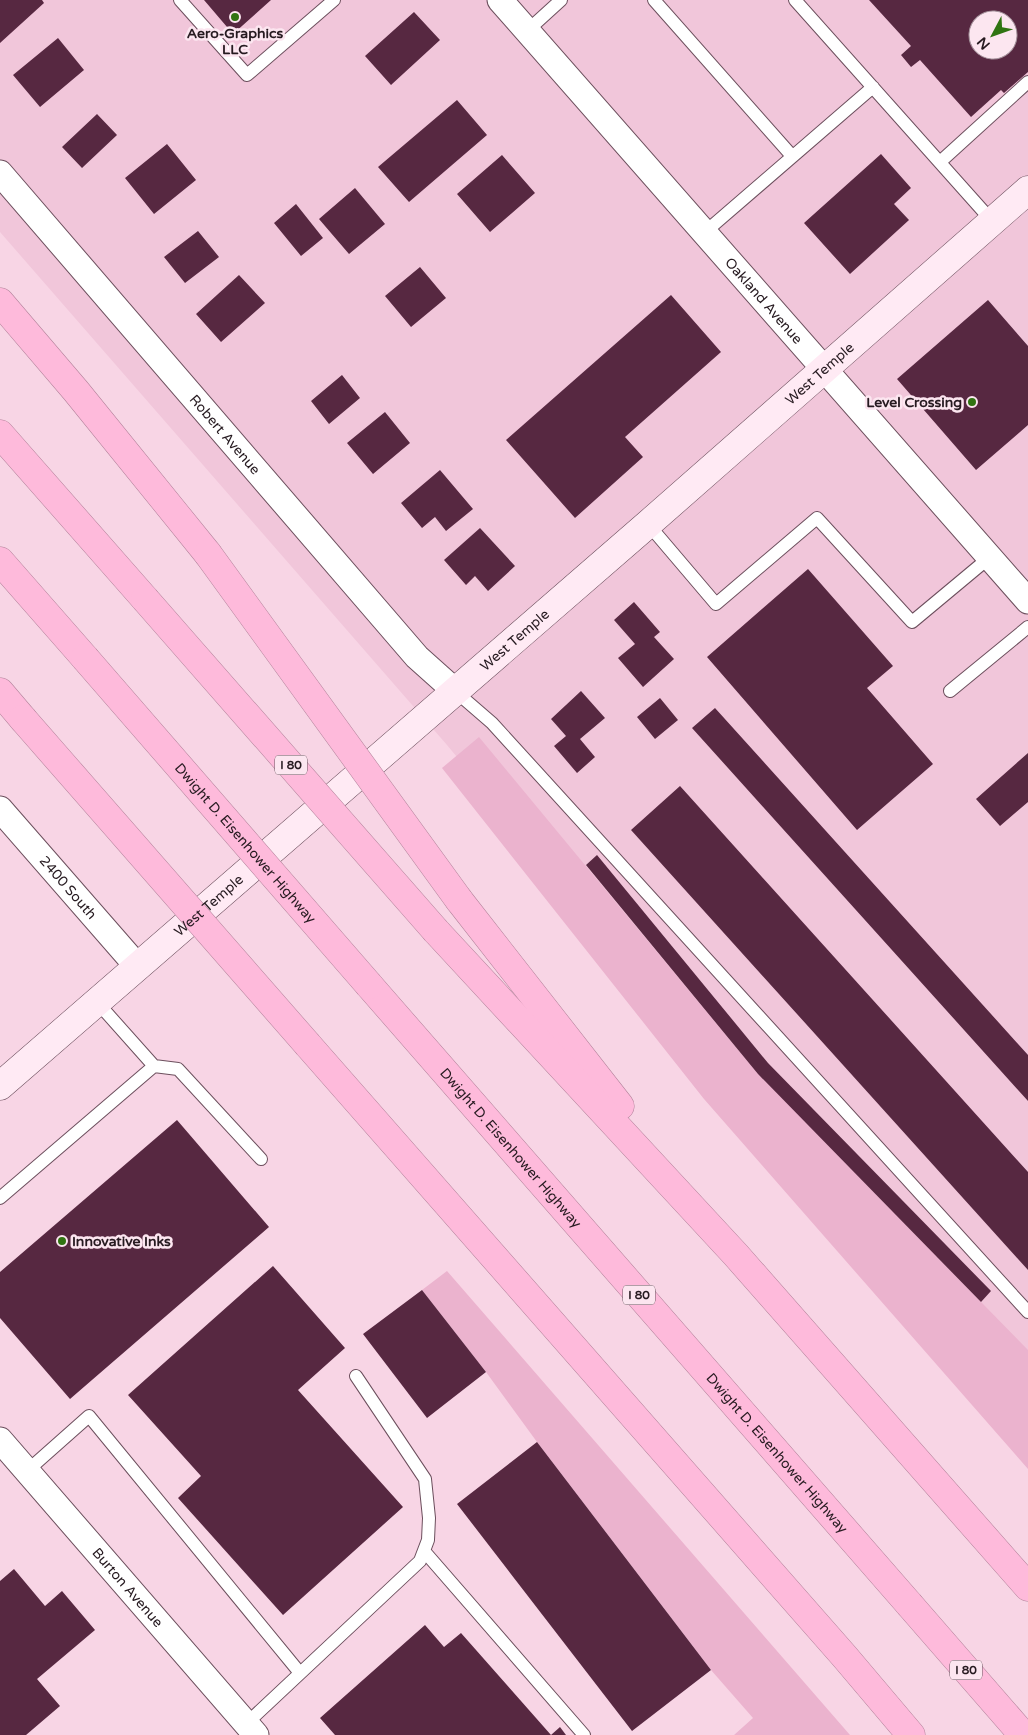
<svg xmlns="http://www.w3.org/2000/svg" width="1028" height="1735" font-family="'Varela Round',sans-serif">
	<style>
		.built { fill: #f1c6da; fill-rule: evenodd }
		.green { fill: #ebb3ce }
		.building { fill: #572841; fill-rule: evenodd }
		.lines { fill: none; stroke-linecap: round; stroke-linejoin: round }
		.lane-casing { stroke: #6c4f5d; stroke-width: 14 }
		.street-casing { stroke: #6c4f5d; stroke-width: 27 }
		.secondary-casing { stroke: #6c4f5d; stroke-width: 29 }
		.highway-casing { stroke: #b2829a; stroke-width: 29 }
		.lane { stroke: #fff; stroke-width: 12 }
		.street { stroke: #fff; stroke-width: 25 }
		.secondary { stroke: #ffeaf4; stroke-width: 28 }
		.highway { stroke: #febadb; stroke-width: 28 }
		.highway-bridge-casing { stroke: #b2829a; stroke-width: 29; stroke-linecap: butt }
		.highway-bridge { stroke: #febadb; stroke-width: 28 }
		.poi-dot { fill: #307412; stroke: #fce6f0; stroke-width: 2 }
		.labels { text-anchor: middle; stroke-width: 5; stroke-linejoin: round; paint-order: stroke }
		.shield { fill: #fce6f0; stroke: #66575e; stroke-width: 1 }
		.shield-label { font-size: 12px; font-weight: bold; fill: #261a20 }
		.poi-label { font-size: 14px; font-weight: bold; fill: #261a20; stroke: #fce6f0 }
		.street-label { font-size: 14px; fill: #261a20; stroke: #fce6f0 }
	</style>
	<rect width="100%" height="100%" fill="#f8d5e5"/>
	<path class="built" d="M0 0H1028V1364L735 1093 447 745 0 232ZM978 20H1008V50H978Z"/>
	<path class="green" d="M479 737 758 1074 1028 1350V1469L704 1099 442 768Z
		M447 1271 850 1735H734L753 1718 711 1670 537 1442 486 1372 422 1290Z"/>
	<path class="building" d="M0 0H42L44 3 0 43Z
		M204 0H271L233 34Z
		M869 0H1028V72L1004 93 1001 90 971 117 920 60 911 67 901 55 911 46ZM978 20H1008V50H978Z
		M414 12 440 40 391 85 365 56Z
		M58 38 84 70 40 107 13 75Z
		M457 100 487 135 409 202 378 167Z
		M97 114 117 135 82 168 62 147Z
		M167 144 196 180 154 214 125 178Z
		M881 154 911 188 894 204 909 220 850 274 804 223Z
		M502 155 535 193 490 232 457 194Z
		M355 188 385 224 349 254 319 219Z
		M296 204 323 238 301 256 274 223Z
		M198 231 219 257 185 283 164 257Z
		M420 267 446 298 411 327 385 296Z
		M239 275 265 303 221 342 196 314Z
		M671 295 721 352 625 437 643 457 575 518 506 440Z
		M988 300 1028 346V425L976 470 897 379Z
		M342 375 360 398 329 424 311 401Z
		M385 412 410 443 373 474 347 443Z
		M440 470 473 509 446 531 435 517 422 528 401 503Z
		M480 528 515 566 488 591 475 576 466 585 444 560Z
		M808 569 893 666 867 688 933 764 857 830 707 657Z
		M634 602 660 632 654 637 674 659 643 687 618 658 635 644 614 620Z
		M581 691 605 718 580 739 595 757 577 773 554 746 566 736 551 719Z
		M660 698 678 720 655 739 637 717Z
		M715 708 1028 1055V1101L692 728Z
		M1028 753V802L1000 826 976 799Z
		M680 786 1028 1172V1270L631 830Z
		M597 855 768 1063 991 1291 981 1302 758 1074 586 865Z
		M177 1120 269 1227 70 1399 0 1318V1272Z
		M273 1266 345 1348 298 1390 403 1507 283 1615 178 1498 201 1476 128 1395Z
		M422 1290 486 1372 427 1418 363 1334Z
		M537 1442 711 1670 632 1731 457 1504Z
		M14 1569 45 1606 62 1591 95 1630 37 1679 60 1706 26 1735H0V1581Z
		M425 1625 444 1647 461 1633 551 1735 560 1727 566 1735H335L320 1718Z"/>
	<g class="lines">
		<g class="lane-casing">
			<path id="lane" d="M180 0 247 75 334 0
				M654 0 792 156
				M795 0 992 221
				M527 31 561 0
				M940 162 1028 82
				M704 233 873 87
				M648 524 716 604 817 518 912 622 990 557
				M455 691 492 723 1028 1312
				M950 691 1028 627
				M154 1066 178 1069 261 1159
				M0 1198 154 1066 97 1002
				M27 1471 89 1416 300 1673
				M424 1551 584 1735
				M246 1724 420 1561 428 1540 429 1518 425 1479 356 1376"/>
		</g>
		<g class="street-casing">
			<g id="street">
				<path id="s1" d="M500 0 1028 601"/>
				<path id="s2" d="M0 173 417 657 455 691"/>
				<path id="s3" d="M0 809 137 966"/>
				<path id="s4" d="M0 1440 256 1735"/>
			</g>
		</g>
		<g class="secondary-casing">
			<g id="secondary">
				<path id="s5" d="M0 1086 648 524 1028 190"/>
			</g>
		</g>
		<g class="highway-casing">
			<g id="highway">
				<path d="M0 302 76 391 208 554"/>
				<path d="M0 434 145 599"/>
				<path d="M0 561 85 658"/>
				<path d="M0 692 23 719"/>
				<path d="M459 900 620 1106"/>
				<path d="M436 931 736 1255 1028 1587"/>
				<path id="s6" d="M369 985 909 1604"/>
				<path d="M308 1045 845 1657 911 1735"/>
			</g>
		</g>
		<use href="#lane" class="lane"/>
		<use href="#street" class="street"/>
		<use href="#secondary" class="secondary"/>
		<use href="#highway" class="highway"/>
		<g class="highway-bridge-casing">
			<g id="highway-bridge">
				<path d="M208 554 459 900"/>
				<path d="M145 599 436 931"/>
				<path id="s7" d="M85 658 369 985"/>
				<path d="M23 719 308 1045"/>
				<path d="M909 1604 1023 1735"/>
			</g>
		</g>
		<use href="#highway-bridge" class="highway-bridge"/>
	</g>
	<g class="poi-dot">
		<circle cx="235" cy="17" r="5"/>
		<circle cx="972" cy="402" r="5"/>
		<circle cx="62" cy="1241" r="5"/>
	</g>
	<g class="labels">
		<g class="shield">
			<rect x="275" y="755.5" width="32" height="19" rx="4"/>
			<rect x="623" y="1285.5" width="32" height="19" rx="4"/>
			<rect x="950" y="1660.5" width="32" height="19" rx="4"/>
		</g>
		<g class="shield-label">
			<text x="291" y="769">I 80</text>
			<text x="639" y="1299">I 80</text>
			<text x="966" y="1674">I 80</text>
		</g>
		<g class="poi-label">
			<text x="235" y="38">Aero-Graphics<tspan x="235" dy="16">LLC</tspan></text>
			<text x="962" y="407" text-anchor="end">Level Crossing</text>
			<text x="72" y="1246" text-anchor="start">Innovative Inks</text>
		</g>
		<g class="street-label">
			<text dy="5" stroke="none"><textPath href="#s1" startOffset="400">Oakland Avenue</textPath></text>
			<text dy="5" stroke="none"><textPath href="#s5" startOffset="1086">West Temple</textPath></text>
			<text dy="5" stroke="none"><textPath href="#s2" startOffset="345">Robert Avenue</textPath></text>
			<text dy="5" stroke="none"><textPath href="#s5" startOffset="681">West Temple</textPath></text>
			<text dy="5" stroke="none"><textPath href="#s7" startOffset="245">Dwight D. Eisenhower Highway</textPath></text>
			<text dy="5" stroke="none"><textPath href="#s3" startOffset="104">2400 South</textPath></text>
			<text dy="5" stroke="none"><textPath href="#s5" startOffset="276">West Temple</textPath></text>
			<text dy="5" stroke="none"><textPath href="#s6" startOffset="216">Dwight D. Eisenhower Highway</textPath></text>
			<text dy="5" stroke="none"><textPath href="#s6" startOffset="621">Dwight D. Eisenhower Highway</textPath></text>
			<text dy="5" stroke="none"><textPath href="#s4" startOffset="195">Burton Avenue</textPath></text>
		</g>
	</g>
	<g transform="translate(993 35) rotate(229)"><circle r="24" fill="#fce6f0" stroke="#a6949d"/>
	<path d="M0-4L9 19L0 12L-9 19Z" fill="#307412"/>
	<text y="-8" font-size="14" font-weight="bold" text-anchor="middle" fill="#261a20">N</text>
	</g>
</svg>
